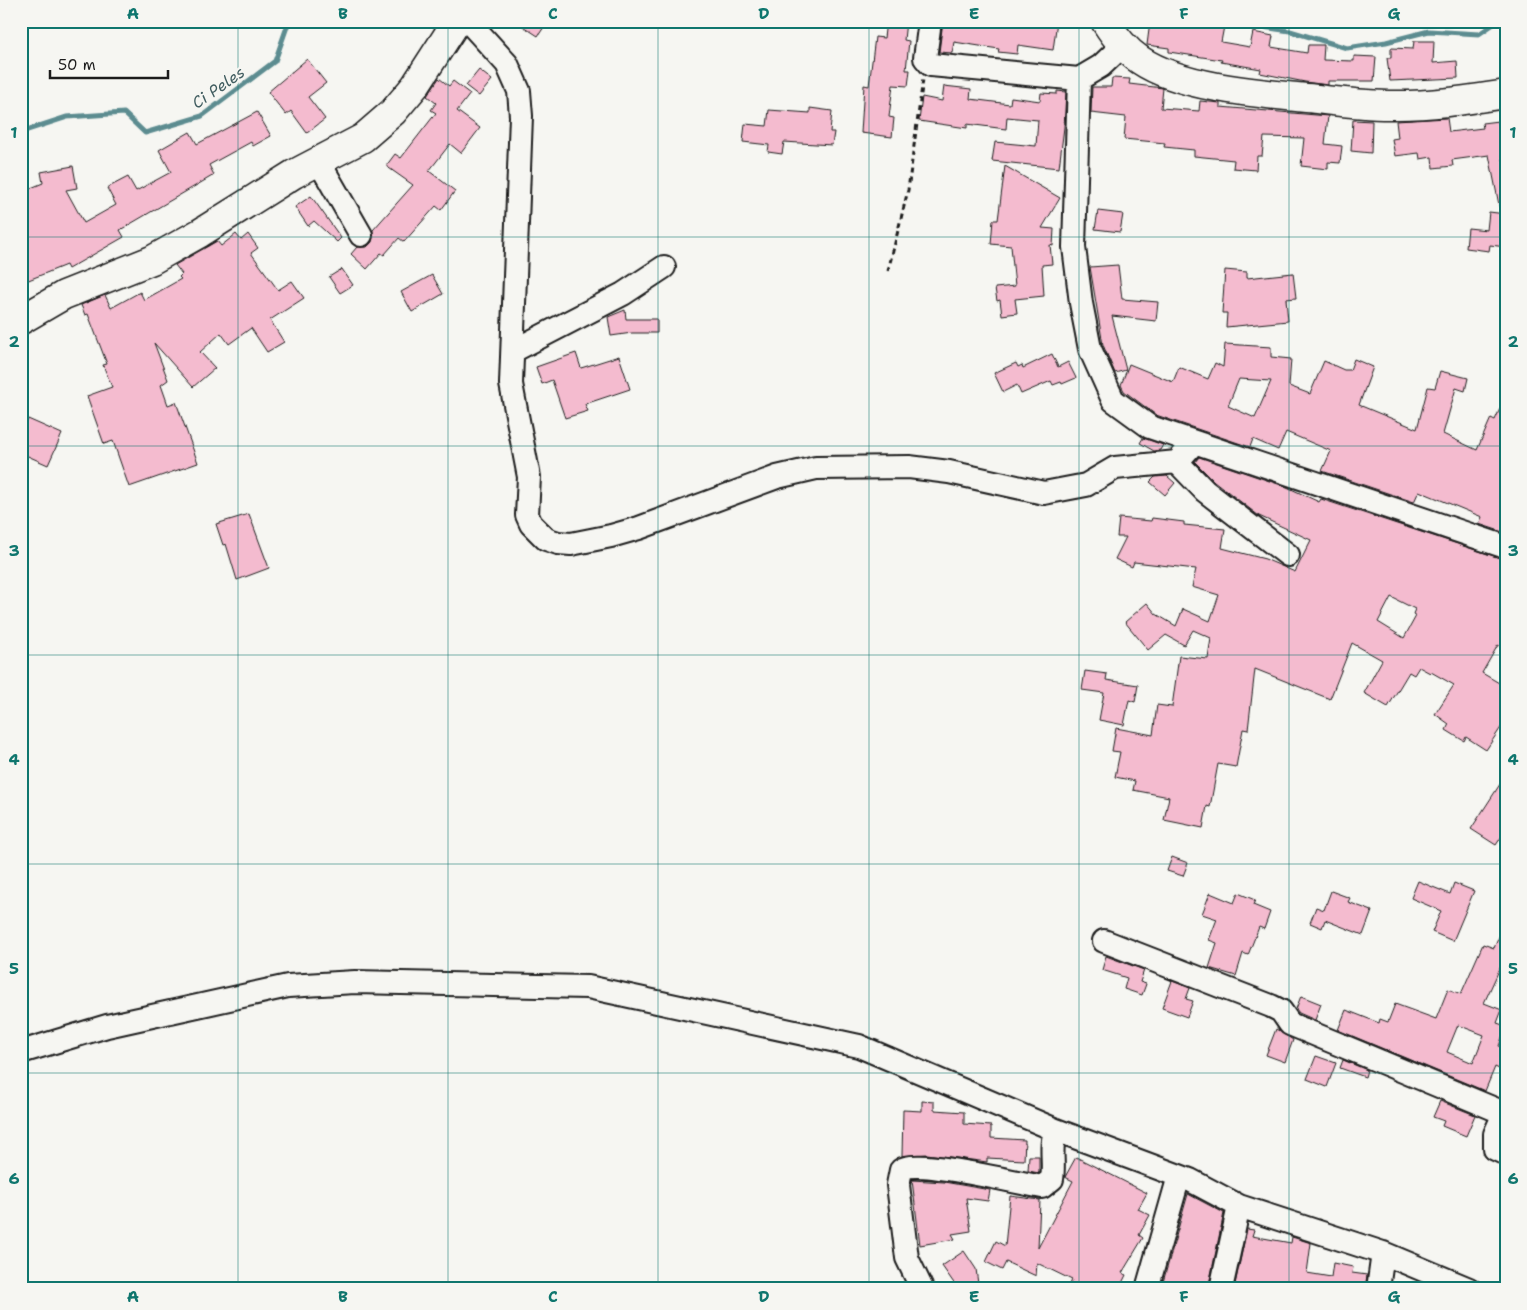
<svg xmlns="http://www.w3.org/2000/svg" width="1527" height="1310" font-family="'Shantell Sans',sans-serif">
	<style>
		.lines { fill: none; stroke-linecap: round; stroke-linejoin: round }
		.stream { stroke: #5c8c90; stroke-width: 5 }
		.building { fill: #f4bbcf; stroke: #1c1c1c; fill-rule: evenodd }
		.minor-casing { stroke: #1c1c1c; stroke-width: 26 }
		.highway-casing { stroke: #1c1c1c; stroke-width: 31 }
		.path { stroke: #1c1c1c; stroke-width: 3; stroke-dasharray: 5 4; stroke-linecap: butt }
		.minor { stroke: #f6f6f2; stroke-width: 22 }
		.highway { stroke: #f6f6f2; stroke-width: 28 }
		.grid { fill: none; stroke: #0f766e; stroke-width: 1; stroke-opacity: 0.55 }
		.labels { text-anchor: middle; stroke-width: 4.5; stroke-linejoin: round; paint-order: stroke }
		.water-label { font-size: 16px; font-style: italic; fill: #415d60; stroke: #f6f6f2 }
		.neatline { fill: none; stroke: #0f766e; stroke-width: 2 }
		.grid-label { font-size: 16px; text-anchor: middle; font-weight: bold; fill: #0f766e }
	</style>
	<rect width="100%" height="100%" fill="#f6f6f2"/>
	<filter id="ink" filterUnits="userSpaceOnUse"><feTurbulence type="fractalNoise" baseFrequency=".02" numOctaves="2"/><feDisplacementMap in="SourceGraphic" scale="10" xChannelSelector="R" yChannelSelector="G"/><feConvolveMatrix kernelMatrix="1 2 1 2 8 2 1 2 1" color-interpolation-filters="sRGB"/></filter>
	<g filter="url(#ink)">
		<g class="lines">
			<path class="stream" d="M1221 21 1290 31 1347 48 1386 42 1429 31 1479 34 1498 21
				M21 132 67 117 124 113 145 133 202 116 275 61 289 21"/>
		</g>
		<path class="building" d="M515 21H548L538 36Z
			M886 21H906L904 40 909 41 906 70H910L908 86 893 85 889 117 894 118 892 137 861 133 864 85 869 86 875 37 884 38Z
			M943 21H1057L1053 50 1018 45 1017 54 998 52 999 49 954 42 952 53 939 52Z
			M1173 21 1211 26 1212 21H1225L1221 42 1250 47 1253 32 1273 36 1271 47 1307 53 1308 45H1324L1323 60 1354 61V56L1376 57 1374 81H1328V85L1305 82 1260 73 1261 69 1221 62 1222 60 1169 52V48L1147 45 1150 22 1172 25Z
			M1414 41H1434L1433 63 1457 61 1458 78 1390 81 1387 58H1391V48L1413 49Z
			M307 59 326 83 308 97 325 119 307 133 291 111 286 115 268 92Z
			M479 70 492 80 479 96 466 86Z
			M439 78 449 86 453 81 470 94 457 111 480 128 461 153 450 144 429 171 455 191 441 210 436 206 404 242 399 238 384 255 381 253 367 269 351 254 357 247H367L372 242 373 230 413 185 386 166 395 154 401 158 436 113 431 110 436 103 427 96Z
			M1112 78 1130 79 1129 84 1163 88 1161 108 1199 111 1200 101 1220 103V107L1328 116 1325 144 1342 146 1340 163 1328 162V169L1301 166 1304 138 1264 137 1262 156H1257L1256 170 1233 168 1234 160 1194 156V150L1164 147 1165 143 1124 139 1126 117 1091 113 1092 87H1111Z
			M944 86 971 89 970 99 1010 104 1011 97 1040 101 1041 93 1057 94V91L1066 92 1064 127 1059 168 992 161 995 142 1036 146 1038 120 1007 117 1006 129 967 124V128L919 121 922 97 942 101Z
			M810 108 832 111 830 132H834L832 145 784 142 782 154 768 152 769 145 743 142 745 124 767 126 769 110 810 113Z
			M257 112 271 136 253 146 251 142 209 165 214 175 120 230 124 237 68 269 66 265 21 283V192L43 183 41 172 73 166 77 188 66 190 84 223 116 205 107 188 128 177 136 191 171 172 159 150 190 132 197 144Z
			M1447 118 1449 132 1483 128 1482 123 1498 121 1503 160H1506V210H1500L1489 155 1452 160 1453 166 1433 168 1432 157 1420 159 1419 153 1395 156 1392 139 1398 138 1396 121Z
			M1353 120 1372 121 1371 153 1351 151Z
			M1005 166 1060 198 1042 228 1054 229 1053 246 1050 245 1052 264 1042 265 1044 296 1015 299 1017 313 1002 315 1000 300 997 301 995 288 1015 286 1011 246 991 244 993 220H998Z
			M311 196 341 238 337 242 314 221 308 226 295 207Z
			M1098 211 1123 214 1120 232 1095 229Z
			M1489 212 1506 214V247L1490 245 1489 251 1466 248 1468 228 1487 230Z
			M236 234 241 240 248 234 258 248 251 253 278 290 292 281 304 298 270 320 284 342 267 352 251 328 229 344 221 333 200 352 215 368 193 387 154 343 168 380 161 385 168 405 176 402 198 463 129 487 113 441 104 444 87 396 112 387 103 365 107 364 99 343 88 314 85 315 81 305 105 295 111 308 140 292 144 300 181 279 179 277 182 274 175 265 217 241 221 246Z
			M1118 265 1122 299 1158 302 1156 321 1112 316 1126 370 1115 373 1103 345 1090 267Z
			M342 269 353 285 340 293 329 277Z
			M1225 270 1247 272V278L1293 273 1296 298 1286 299 1288 321 1226 327 1227 313H1222Z
			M432 275 443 294 412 312 401 292Z
			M625 310 626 319H657V333H632L611 336 608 317Z
			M1225 344 1271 347V357L1291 359 1289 386 1310 394 1324 361 1344 370H1350L1354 359 1373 367 1359 405 1417 429 1428 387 1435 388 1440 371 1468 378 1465 391 1456 388 1443 434 1477 450 1491 418 1495 420 1506 395V533L1479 524 1482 517 1419 491 1414 502 1322 471 1331 451 1286 432 1278 450 1253 439 1250 447 1156 415 1124 391 1121 385 1129 364 1173 382 1179 367 1208 379 1215 363 1223 367ZM1239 379 1271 381 1255 418 1228 406Z
			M576 353 581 368 619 356 630 389 585 404 588 411 565 418 552 380 542 384 536 367Z
			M1052 354 1058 367 1068 362 1076 378 1062 384 1061 382 1053 385 1051 381 1021 394 1017 385 1003 392 994 373 1016 363 1018 367 1022 365 1023 368Z
			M28 419 62 434 48 465 21 453V434Z
			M1143 438 1146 439 1163 445 1160 450 1154 451 1140 443Z
			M1199 457 1287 487 1319 502 1321 499 1506 560V650L1498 645 1482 673 1506 687V720L1486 750 1466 737 1464 741 1446 730 1449 724 1435 714 1454 685 1431 672 1430 673 1419 667 1414 675 1409 672 1388 707 1364 693 1382 660 1352 643 1330 699 1255 669 1248 730 1243 729 1236 767 1218 764 1210 807 1207 806 1203 828 1164 820 1169 797 1133 790 1135 781 1115 777 1120 752 1112 751 1116 728 1153 735 1157 705 1172 707 1179 656 1208 659 1211 638 1193 630 1184 645 1166 635 1148 650 1125 622 1147 603 1156 614 1176 626 1183 609 1210 621 1219 595 1192 587 1196 569 1134 562 1132 567 1115 559 1126 537H1117L1119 518 1151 521 1152 518 1184 522V525L1225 529 1222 548 1265 559 1295 572 1311 540 1259 516 1214 481 1195 462ZM1391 597 1415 609 1413 614 1416 616 1404 638 1378 622Z
			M1167 476 1175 483 1165 495 1150 482 1155 477Z
			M249 514 269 568 237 580 226 544 223 545 216 524Z
			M1085 671 1107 674 1106 680 1138 685 1135 702 1129 700 1124 725 1099 720 1104 693 1082 690Z
			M1506 775V830L1496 845 1471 829Z
			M1172 857 1188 863 1183 876 1167 871Z
			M1418 881 1450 894 1454 883 1474 891 1453 941 1432 932 1441 911 1411 898Z
			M1331 891 1350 898 1348 902 1372 911 1363 935 1325 920 1322 928 1310 923 1316 907 1324 910Z
			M1210 893 1234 903 1238 893 1255 900 1253 905 1270 912 1264 929 1259 927 1248 955 1243 953 1236 976 1209 968 1217 943 1209 940 1217 919 1202 914Z
			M1506 921V955L1484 1003 1502 1010 1497 1023 1506 1026 1499 1046 1506 1049V1059L1501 1070 1495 1067 1485 1091 1338 1030 1346 1010 1379 1023 1380 1019 1388 1022 1395 1004 1436 1019 1448 989 1461 994 1483 944 1494 948ZM1458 1025 1484 1035 1473 1063 1447 1052Z
			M1106 956 1144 970 1140 982 1146 984 1142 995 1124 989 1127 978 1102 970Z
			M1172 981 1190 988 1186 999 1193 1001 1187 1017 1162 1008Z
			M1301 996 1321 1004 1315 1020 1299 1013 1296 1009Z
			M1276 1029 1293 1040 1285 1062 1266 1055Z
			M1316 1056 1336 1063 1327 1087 1307 1079Z
			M1343 1060 1367 1070 1365 1077 1340 1068Z
			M922 1101 934 1102V1110L964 1112V1124L991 1126V1138L1025 1140 1024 1160 987 1158V1162L927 1154 902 1156 903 1110 922 1111Z
			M1440 1101 1475 1115 1466 1136 1442 1126 1444 1121 1433 1117Z
			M1029 1156H1039V1173L1028 1171Z
			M1076 1157 1147 1193 1138 1209 1150 1215 1139 1235 1143 1238 1122 1273 1126 1275 1119 1289H1080L1070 1284 1072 1280 1037 1263 1036 1276 1006 1262 1002 1270 986 1262 996 1241 1005 1246 1010 1196 1040 1200 1038 1248 1073 1181 1065 1177Z
			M912 1180 944 1182 990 1190 988 1201 966 1198 971 1231 952 1234 955 1239 920 1245Z
			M1188 1194 1224 1213 1208 1289H1161Z
			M1247 1229 1254 1230 1252 1236 1291 1243 1292 1237 1311 1243 1307 1273 1331 1277 1333 1263 1353 1267 1352 1273 1367 1275 1365 1289H1234Z
			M964 1251 976 1269 978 1284 971 1289H958L942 1266Z"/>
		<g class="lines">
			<g class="minor-casing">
				<path id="minor" d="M468 21 507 64 519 91 521 116 511 384 529 477 527 515 531 524 546 539 558 543 571 544 611 536 639 528 777 477 816 468 909 467 949 472 1044 493 1086 485 1115 468 1177 462 1194 443
					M930 21 925 58 931 65 1079 79
					M1122 46 1101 66 1079 79 1074 247 1081 303 1090 349 1113 400 1150 427 1506 547
					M319 162 361 235
					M513 351 623 294 664 267
					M1177 462 1205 491 1288 555
					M1104 941 1271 1006 1281 1011 1290 1024 1504 1113
					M21 1052 107 1026 288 986 355 982 588 987 859 1046 1056 1130 1190 1180 1239 1206 1383 1253 1469 1289
					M1506 1109 1495 1134V1149L1506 1154
					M922 1289 907 1258 898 1185 901 1170C915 1158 1020 1183 1042 1187L1052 1179C1055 1162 1049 1145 1056 1130
					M1147 1289 1179 1176
					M1221 1289 1239 1206
					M1378 1289 1383 1253"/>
			</g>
			<g class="highway-casing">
				<path id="highway" d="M1105 21C1115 37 1125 50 1140 60 1183 89 1266 94 1317 99 1341 102 1365 105 1389 105 1428 106 1467 100 1506 94
					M21 320 64 295 152 260 200 233 294 174 363 138 393 112 415 86 457 21"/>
			</g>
			<path class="path" d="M888 271 908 190 923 79"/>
			<use href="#minor" class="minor"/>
			<use href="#highway" class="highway"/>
		</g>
	</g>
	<path class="grid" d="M238 21V1289M448 21V1289M658 21V1289M869 21V1289M1079 21V1289M1289 21V1289M21 237H1506M21 446H1506M21 655H1506M21 864H1506M21 1073H1506"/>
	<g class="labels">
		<g class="water-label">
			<text transform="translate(218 87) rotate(-35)" y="6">Ci Peles</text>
		</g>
	</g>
	<rect width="1527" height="1310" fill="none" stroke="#f6f6f2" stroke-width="55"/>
	<path d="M50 70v8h118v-8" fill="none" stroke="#1c1c1c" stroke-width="2.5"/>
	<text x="58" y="70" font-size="15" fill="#1c1c1c" stroke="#f6f6f2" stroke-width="4" paint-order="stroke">50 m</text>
	<rect x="28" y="28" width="1472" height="1254" class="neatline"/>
	<g class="grid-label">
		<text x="133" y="19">A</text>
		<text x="343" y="19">B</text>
		<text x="553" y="19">C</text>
		<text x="764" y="19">D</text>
		<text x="974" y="19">E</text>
		<text x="1184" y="19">F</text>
		<text x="1394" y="19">G</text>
		<text x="14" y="138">1</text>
		<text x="1513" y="138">1</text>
		<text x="14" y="347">2</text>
		<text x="1513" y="347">2</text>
		<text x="14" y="556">3</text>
		<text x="1513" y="556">3</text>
		<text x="14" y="765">4</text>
		<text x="1513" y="765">4</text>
		<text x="14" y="974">5</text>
		<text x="1513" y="974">5</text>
		<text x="14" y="1184">6</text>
		<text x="1513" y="1184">6</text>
		<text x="133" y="1302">A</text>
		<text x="343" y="1302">B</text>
		<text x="553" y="1302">C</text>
		<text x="764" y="1302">D</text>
		<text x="974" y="1302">E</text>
		<text x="1184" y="1302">F</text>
		<text x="1394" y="1302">G</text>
	</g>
</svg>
